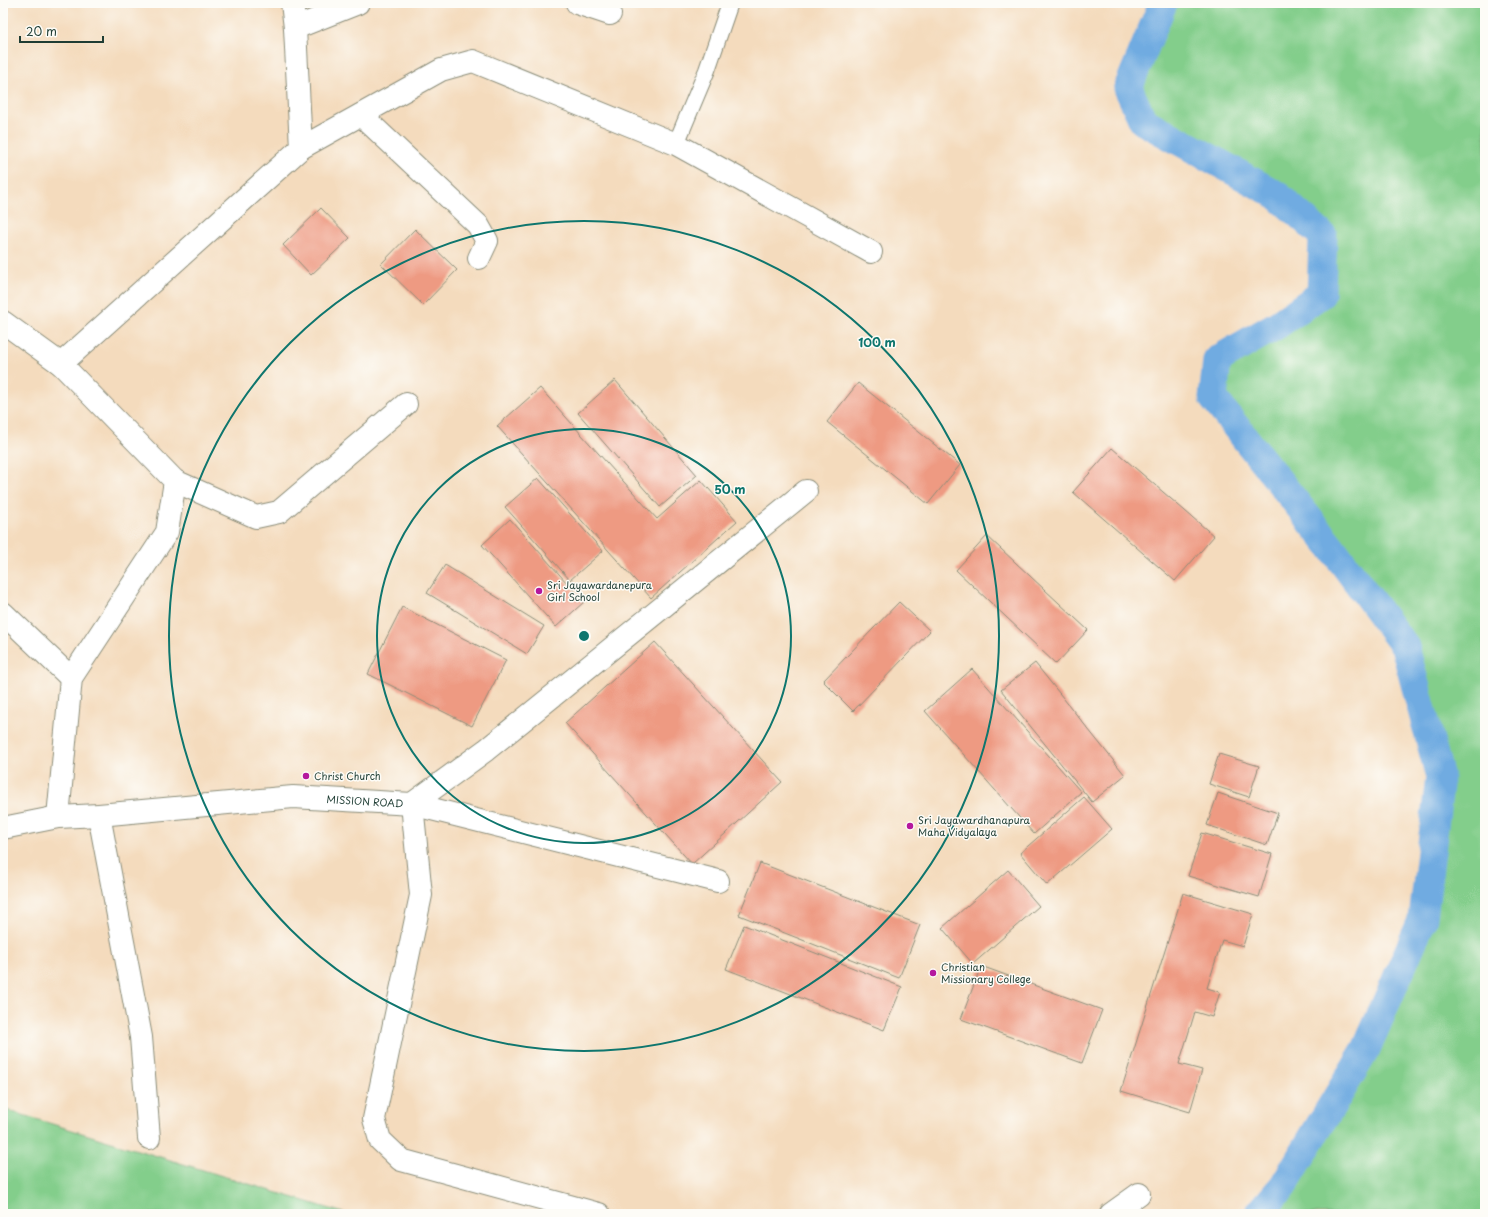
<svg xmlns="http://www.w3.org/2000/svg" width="1488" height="1217" font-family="'Playpen Sans',sans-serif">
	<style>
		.green { fill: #83ce8b; stroke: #518660 }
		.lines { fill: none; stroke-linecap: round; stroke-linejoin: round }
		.canal { stroke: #70abe1; stroke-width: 29 }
		.building { fill: #ee9a82 }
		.service-casing { stroke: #8a8c78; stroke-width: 18 }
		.minor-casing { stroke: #8a8c78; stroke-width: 24 }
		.service { stroke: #fff; stroke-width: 16 }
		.minor { stroke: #fff; stroke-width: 22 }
		.ring { fill: none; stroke: #0f766e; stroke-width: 2 }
		.poi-dot { fill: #b5179e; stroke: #fdfcf7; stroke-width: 1.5 }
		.labels { text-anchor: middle; stroke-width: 3; stroke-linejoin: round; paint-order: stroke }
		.poi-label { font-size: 10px; fill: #1f3d34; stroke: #fdfcf7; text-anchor: start }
		.street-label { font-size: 10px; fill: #1f3d34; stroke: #fdfcf7 }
		.centre { fill: #0f766e; stroke: #fdfcf7; stroke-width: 2 }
		.ring-label { font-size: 12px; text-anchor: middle; font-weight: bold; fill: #0f766e; stroke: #fdfcf7; stroke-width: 3; stroke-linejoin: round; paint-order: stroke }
	</style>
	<rect width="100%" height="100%" fill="#fdfcf7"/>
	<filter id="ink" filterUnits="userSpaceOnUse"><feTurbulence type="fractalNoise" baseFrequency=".025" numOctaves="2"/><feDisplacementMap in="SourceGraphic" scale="8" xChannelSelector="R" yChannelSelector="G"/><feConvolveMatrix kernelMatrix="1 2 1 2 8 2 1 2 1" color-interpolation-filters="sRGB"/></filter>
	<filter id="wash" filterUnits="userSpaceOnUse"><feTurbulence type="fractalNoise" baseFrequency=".012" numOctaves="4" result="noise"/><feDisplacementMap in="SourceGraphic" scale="16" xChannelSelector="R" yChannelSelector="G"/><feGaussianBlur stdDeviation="0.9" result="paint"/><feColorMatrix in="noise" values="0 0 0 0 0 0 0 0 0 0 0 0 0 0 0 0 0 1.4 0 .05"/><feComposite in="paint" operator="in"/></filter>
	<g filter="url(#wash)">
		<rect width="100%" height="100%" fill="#f4dbbd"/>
		<path class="green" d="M1163 3H1485V1214H1259L1283 1186 1366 1049 1423 918 1440 777 1405 647 1332 548 1213 398 1217 360 1277 325 1321 294 1323 236 1277 195 1143 121 1128 88Z
			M3 1109 347 1214H3Z"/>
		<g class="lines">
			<path class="canal" d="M1163 3 1128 88 1143 121 1277 195 1323 236 1321 294 1277 325 1217 360 1213 398 1332 548 1405 647 1440 777 1423 918 1366 1049 1283 1186 1259 1214"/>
		</g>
		<g id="blocks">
			<path class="building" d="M321 208 350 238 311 275 283 245Z
				M415 229 457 270 423 305 381 264Z
				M615 380 697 475 660 507 578 413Z
				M858 383 960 465 928 504 827 422Z
				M540 388 657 519 701 480 737 521 651 598 497 426Z
				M1112 448 1214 536 1175 581 1073 492Z
				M538 478 603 551 570 580 505 507Z
				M510 519 584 602 556 627 482 545Z
				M987 536 1088 630 1056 664 956 570Z
				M445 565 544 626 527 654 427 593Z
				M899 602 930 631 853 711 823 681Z
				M402 607 506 660 472 726 368 674Z
				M655 642 782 782 692 864 565 723Z
				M1035 663 1125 775 1092 802 1001 690Z
				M972 669 1081 792 1034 834 925 711Z
				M1219 754 1259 766 1249 797 1209 784Z
				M1218 793 1278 813 1267 845 1207 825Z
				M1084 797 1112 829 1047 885 1020 853Z
				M1202 833 1272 854 1259 897 1188 876Z
				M760 863 920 925 899 978 739 915Z
				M1008 870 1039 906 973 964 942 928Z
				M1183 893 1253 914 1243 946 1222 940 1207 988 1220 992 1212 1017 1195 1012 1179 1064 1202 1070 1190 1112 1121 1091Z
				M744 925 902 987 884 1030 726 969Z
				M981 966 1102 1010 1082 1063 961 1019Z"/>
		</g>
	</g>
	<g filter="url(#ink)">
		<use href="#blocks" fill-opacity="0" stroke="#8a8c78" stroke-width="1"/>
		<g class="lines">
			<g class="service-casing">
				<path id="service" d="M676 144 707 70 730 3"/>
			</g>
			<g class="minor-casing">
				<g id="minor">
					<path d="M292 3 295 28 301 148 441 70 473 61 676 144 871 252"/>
					<path d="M577 3 610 14"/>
					<path d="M295 28 358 3"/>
					<path d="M361 115 478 225 487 241 479 258"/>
					<path d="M3 322 61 364"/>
					<path d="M175 481 256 517 279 512 406 404"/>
					<path d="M3 613 71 678"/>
					<path d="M99 815 141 1037 149 1138"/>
					<path d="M58 817 71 678 167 532 175 481 61 364 301 148"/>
					<path id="s1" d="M3 828 58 817 99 815 293 797 412 804 718 881"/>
					<path d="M599 1214 401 1160 380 1140 374 1119 421 895 412 804 486 750 806 491"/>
					<path d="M1111 1214 1139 1194"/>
				</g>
			</g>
			<use href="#service" class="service"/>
			<use href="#minor" class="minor"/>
		</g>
	</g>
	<g class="ring">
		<circle cx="584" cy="636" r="207"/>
		<circle cx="584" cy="636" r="415"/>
	</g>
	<g class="poi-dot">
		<circle cx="539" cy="591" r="4"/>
		<circle cx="306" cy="776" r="4"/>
		<circle cx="910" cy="826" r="4"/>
		<circle cx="933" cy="973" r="4"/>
	</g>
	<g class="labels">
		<g class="poi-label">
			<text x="547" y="589">Sri Jayawardanepura<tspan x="547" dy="12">Girl School</tspan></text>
			<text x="314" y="780">Christ Church</text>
			<text x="918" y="824">Sri Jayawardhanapura<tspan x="918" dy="12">Maha Vidyalaya</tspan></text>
			<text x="941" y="971">Christian<tspan x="941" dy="12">Missionary College</tspan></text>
		</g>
		<g class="street-label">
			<text dy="4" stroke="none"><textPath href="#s1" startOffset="364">MISSION ROAD</textPath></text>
		</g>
	</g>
	<circle cx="584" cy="636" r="6" class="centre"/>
	<g class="ring-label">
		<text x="877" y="347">100 m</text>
		<text x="730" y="494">50 m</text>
	</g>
	<rect width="1488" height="1217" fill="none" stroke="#fdfcf7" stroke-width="16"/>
	<path d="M20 36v6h83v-6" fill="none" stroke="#1f3d34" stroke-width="2"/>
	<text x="26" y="36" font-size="12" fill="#1f3d34" stroke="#fdfcf7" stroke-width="3" paint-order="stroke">20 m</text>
</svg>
